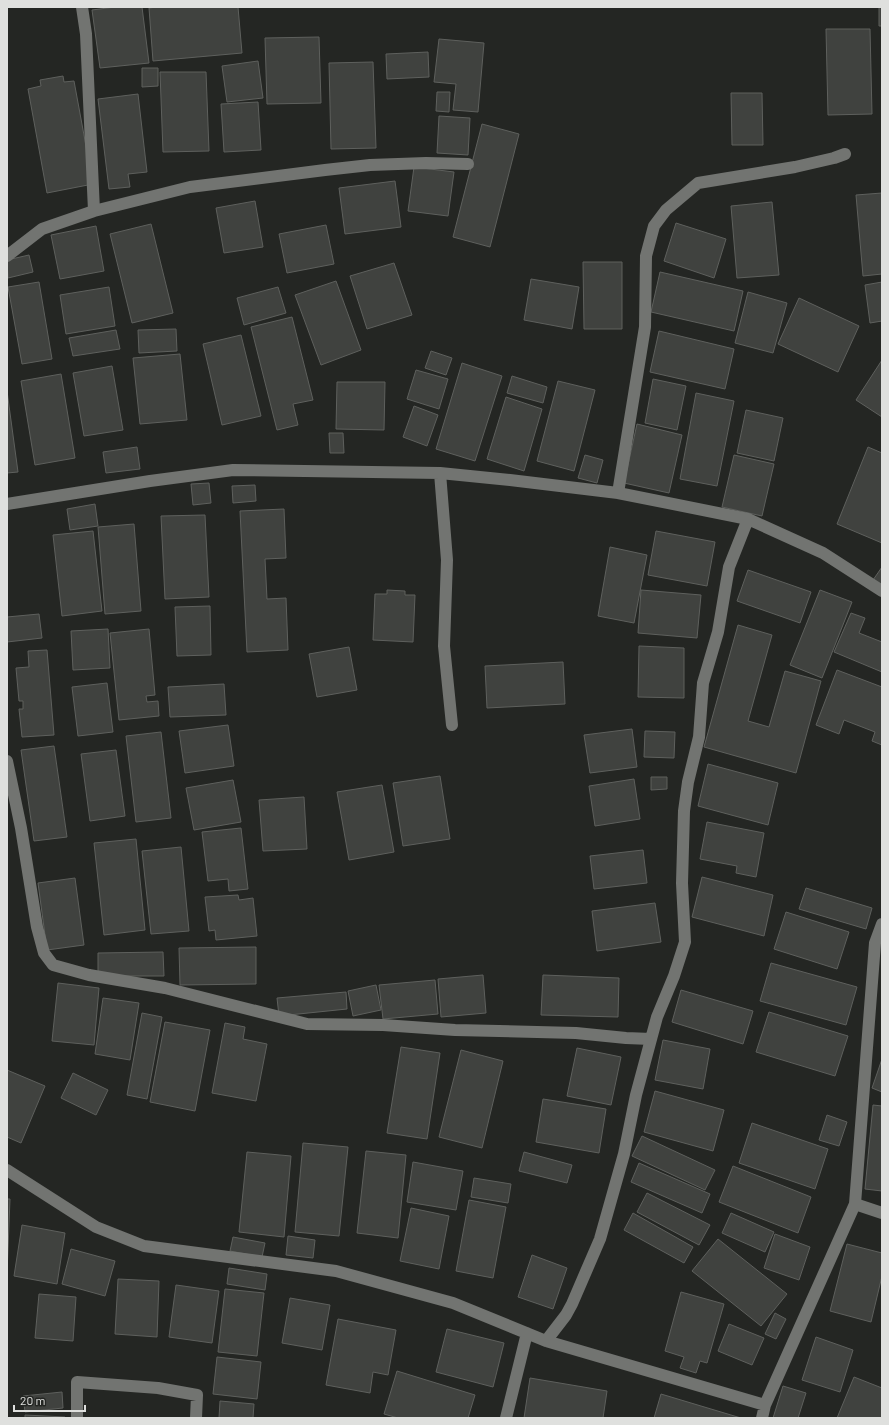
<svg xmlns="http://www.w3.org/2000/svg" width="889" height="1425" font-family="Barlow,sans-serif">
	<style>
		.building { fill: #40423f; stroke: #5e605d }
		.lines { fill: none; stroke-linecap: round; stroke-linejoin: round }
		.street { stroke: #727471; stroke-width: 12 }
	</style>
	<rect width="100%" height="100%" fill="#242623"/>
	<path class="building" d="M115 7H142L149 63 100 68 92 10Z
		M157 7H238L242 53 153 61 149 8Z
		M879 7H882V26H879Z
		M826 29H870L872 114 828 115Z
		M319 37 321 103 267 104 265 38Z
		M439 39 484 43 478 112 453 110 456 84 434 82Z
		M428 52 429 77 387 79 386 54Z
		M258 61 263 98 227 102 222 66Z
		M373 62 376 148 331 149 329 63Z
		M142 68H158V86L142 87Z
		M160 72H206L209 151 163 152Z
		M63 76 64 82 74 81 93 184 47 193 28 89 41 86 40 80Z
		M437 92H450L449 112 436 111Z
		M731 93H762L763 145H732Z
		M138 94 147 172 128 174 130 187 109 189 98 99Z
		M258 102 261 150 224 152 221 104Z
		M439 116 470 118 468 155 437 153Z
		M482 124 519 134 490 247 453 237Z
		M414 167 454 172 448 216 408 211Z
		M395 181 401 227 345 234 339 188Z
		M882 193V274L863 276 856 195Z
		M255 201 263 247 224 253 216 208Z
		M772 202 779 275 737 278 731 206Z
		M676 223 726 239 714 278 664 261Z
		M151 224 173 313 132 323 110 234Z
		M326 225 334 264 287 273 279 234Z
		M96 226 104 271 60 279 51 235Z
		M29 255 33 272 8 278 7 260Z
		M583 262H622V329H584Z
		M394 263 412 315 367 329 350 276Z
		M660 272 743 291 734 331 651 312Z
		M531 279 579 287 572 329 524 320Z
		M336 281 361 350 321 365 295 295Z
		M39 282 52 359 22 364 8 287Z
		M882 282V321L870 323 865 285Z
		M109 287 115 326 66 334 60 295Z
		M278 287 286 313 244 325 237 298Z
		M748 292 787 303 773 353 735 343Z
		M799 298 859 326 838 372 778 344Z
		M292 317 313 400 293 404 298 425 277 430 251 327Z
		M176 329 177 351 139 353 138 330Z
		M116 330 120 349 73 356 69 338Z
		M659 331 734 349 725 389 650 372Z
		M241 335 261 416 222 425 203 344Z
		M431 351 452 358 446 375 425 368Z
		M180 354 187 420 140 424 133 358Z
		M882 360V417L856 400Z
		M462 363 502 376 475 461 436 449Z
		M112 366 123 430 84 436 73 373Z
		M416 370 448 379 439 409 407 399Z
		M61 374 75 458 35 465 21 381Z
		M512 376 547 387 543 403 507 393Z
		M653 379 686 386 677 430 645 423Z
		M558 381 595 390 574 471 537 461Z
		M337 382H385L384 430 336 429Z
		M7 391 18 472 7 473Z
		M696 393 734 401 717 486 680 479Z
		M506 397 542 409 524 471 487 459Z
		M414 406 438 415 427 446 403 437Z
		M746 410 783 418 774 461 737 453Z
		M637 424 682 435 669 493 624 483Z
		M329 433H343L344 453H330Z
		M137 447 140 469 106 473 103 452Z
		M868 447 882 453V543L837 524Z
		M585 455 603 460 597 483 578 478Z
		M734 455 774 464 762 516 722 507Z
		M209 483 211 503 193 505 191 484Z
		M255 485 256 501 233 503 232 486Z
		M95 504 98 526 70 530 67 509Z
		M284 509 286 558 265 559 267 599 286 598 288 650 247 652 240 511Z
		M205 515 209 597 165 599 161 516Z
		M134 524 141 611 105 614 98 527Z
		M93 531 102 611 62 616 53 535Z
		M656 531 715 542 707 586 648 575Z
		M610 547 647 555 634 623 598 616Z
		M882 567V586L873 580Z
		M748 570 811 592 800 623 737 601Z
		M387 590 405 591V595H415L413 642 373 640 375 594H387Z
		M641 590 701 595 697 638 638 633Z
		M820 590 852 602 822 678 790 665Z
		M210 606 211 655 177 656 175 607Z
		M851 613 865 618 859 633 882 642V672L834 652Z
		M39 614 42 638 7 642V617Z
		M738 625 772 635 748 721 769 727 785 671 821 681 796 773 704 747Z
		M108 629 110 668 73 670 71 631Z
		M149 629 155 695 146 696 147 702 158 701 159 716 119 720 110 633Z
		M639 646 684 648V698L638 697Z
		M349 647 357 690 317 697 309 654Z
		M47 650 54 735 22 737 19 709H23V701H19L16 668 29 667 28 651Z
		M563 662 565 704 487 708 485 666Z
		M837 670 882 687V745L872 741 875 732 844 720 839 734 816 725Z
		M107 683 113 732 78 736 72 687Z
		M224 684 226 715 170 717 168 687Z
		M228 725 234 766 185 773 179 731Z
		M632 729 637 767 590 773 584 735Z
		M645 731 675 732 674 758 644 757Z
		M161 732 171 818 136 822 126 736Z
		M54 746 67 837 34 841 21 750Z
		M116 750 125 816 90 821 81 754Z
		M708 764 778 783 768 825 698 806Z
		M440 776 450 839 403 846 393 783Z
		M651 777H667V789L651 790Z
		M634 779 640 819 595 826 589 786Z
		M233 780 241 822 194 830 186 788Z
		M382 785 394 852 349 860 337 792Z
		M304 797 307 849 263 851 259 800Z
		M707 822 764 833 756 877 736 873 737 866 700 859Z
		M241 828 248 889 229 891 228 879 208 881 202 832Z
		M136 839 145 930 104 935 94 843Z
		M181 847 189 931 151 934 142 851Z
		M643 850 647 883 594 889 590 856Z
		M702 877 773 895 764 936 692 917Z
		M75 878 84 945 47 950 38 883Z
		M806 888 872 908 866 929 799 909Z
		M238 895 239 900 253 898 257 936 216 940 215 930 209 931 205 897Z
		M655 903 661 942 597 951 592 911Z
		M786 912 849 932 837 969 774 949Z
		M256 947V984L180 985 179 948Z
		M163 952 164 976H98V953Z
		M771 963 857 987 846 1025 760 1001Z
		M483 975 486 1013 441 1017 438 979Z
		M543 975 619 978 618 1017 541 1015Z
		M435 980 438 1014 383 1019 379 985Z
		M58 983 99 988 94 1045 52 1041Z
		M376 985 381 1010 353 1016 348 991Z
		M681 990 753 1011 743 1044 672 1022Z
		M346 992 347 1009 279 1016 277 998Z
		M103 998 139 1003 130 1060 95 1054Z
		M769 1012 848 1036 835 1076 756 1052Z
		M142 1013 162 1017 147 1099 127 1095Z
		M165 1022 210 1030 195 1111 150 1102Z
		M225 1023 245 1027 243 1039 267 1044 256 1101 212 1093Z
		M663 1040 710 1049 703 1089 655 1080Z
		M401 1047 440 1053 427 1139 387 1133Z
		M577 1048 621 1057 611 1105 567 1096Z
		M461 1050 503 1061 482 1148 439 1137Z
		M882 1059V1092L872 1088Z
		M7 1070 45 1086 21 1143 7 1137Z
		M73 1073 108 1090 96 1115 61 1098Z
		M655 1091 724 1110 713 1151 644 1132Z
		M543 1099 606 1109 599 1153 536 1142Z
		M873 1105 882 1106V1191L865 1189Z
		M827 1115 847 1122 839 1146 819 1140Z
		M752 1123 828 1149 815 1189 739 1163Z
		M642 1136 715 1170 705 1190 632 1156Z
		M303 1143 348 1147 339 1236 295 1232Z
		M366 1151 406 1155 398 1238 357 1233Z
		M247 1152 291 1156 284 1237 239 1232Z
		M524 1152 572 1165 567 1183 519 1171Z
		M413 1162 463 1171 456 1210 407 1202Z
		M639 1163 710 1194 702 1213 631 1182Z
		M733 1166 811 1197 798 1233 719 1202Z
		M474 1178 511 1184 508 1203 471 1197Z
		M647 1193 710 1225 699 1245 637 1212Z
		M7 1199H10L7 1274Z
		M469 1200 506 1207 493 1278 456 1271Z
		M411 1208 449 1216 439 1269 400 1261Z
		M633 1213 693 1247 684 1263 624 1230Z
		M731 1213 774 1232 765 1252 722 1233Z
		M22 1225 65 1233 57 1284 14 1276Z
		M775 1234 810 1247 799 1280 764 1268Z
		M288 1236 315 1240 313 1258 286 1255Z
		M233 1237 265 1243 262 1257 230 1251Z
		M718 1239 787 1294 761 1326 692 1271Z
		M847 1244 882 1253V1276L871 1322 830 1311Z
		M71 1249 115 1261 105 1296 62 1284Z
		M532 1255 567 1268 553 1309 518 1297Z
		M229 1268 267 1274 265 1290 227 1284Z
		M118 1279 159 1281 157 1337 115 1334Z
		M176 1285 219 1291 212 1343 169 1337Z
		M225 1289 264 1293 257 1356 218 1352Z
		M681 1292 724 1304 707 1363 700 1361 696 1373 680 1368 684 1357 665 1351Z
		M39 1294 76 1297 73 1341 35 1338Z
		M290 1298 330 1305 322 1350 282 1343Z
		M775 1313 786 1319 776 1339 765 1334Z
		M338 1319 396 1330 388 1375 373 1372 370 1393 326 1385Z
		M729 1324 764 1338 752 1365 718 1351Z
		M447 1329 504 1343 493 1387 436 1372Z
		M816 1337 853 1350 840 1392 802 1380Z
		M217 1357 261 1362 257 1399 213 1394Z
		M397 1371 475 1395 468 1418H398L384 1414Z
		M854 1377 882 1388V1418H837Z
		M530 1378 607 1391 603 1418H524Z
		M783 1386 806 1393 798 1418H773Z
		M62 1392 63 1408 25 1412 23 1396Z
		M661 1394 741 1418H654Z
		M220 1401 254 1404 253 1418H219Z
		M25 1415 65 1417V1418H25Z"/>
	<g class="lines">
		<path class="street" d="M82 7 86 34 94 211
			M7 256 42 229 94 211 190 187 325 170 370 165 426 163 468 164
			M440 473 447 560 444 646 452 725
			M618 493 645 327 646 256 654 226 666 210 698 183 795 167 834 158 845 154
			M7 504 150 481 233 470 440 473 510 480 618 493 748 519 823 553 882 591
			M7 761 21 828 37 927 44 953 53 965 89 975 165 988 307 1024 383 1025 455 1030 576 1033 626 1038 651 1039
			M7 1170 96 1227 144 1246 336 1271 453 1303 546 1341 765 1405
			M855 1204 882 1213
			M546 1341 566 1315 572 1304 600 1239 624 1154 636 1095 657 1017 674 976 685 942 682 883 684 811 688 782 699 737 703 683 718 632 729 567 748 519
			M77 1418V1382L158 1388 197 1395 196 1418
			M506 1418 527 1333
			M762 1418 765 1405 855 1204 875 943 882 924"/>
	</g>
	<rect width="889" height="1425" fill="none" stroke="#dfe0de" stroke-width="16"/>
	<path d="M14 1405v6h71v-6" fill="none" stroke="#dfe0de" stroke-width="2"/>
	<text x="20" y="1405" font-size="12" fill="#dfe0de" stroke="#242623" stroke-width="3" paint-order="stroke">20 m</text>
</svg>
